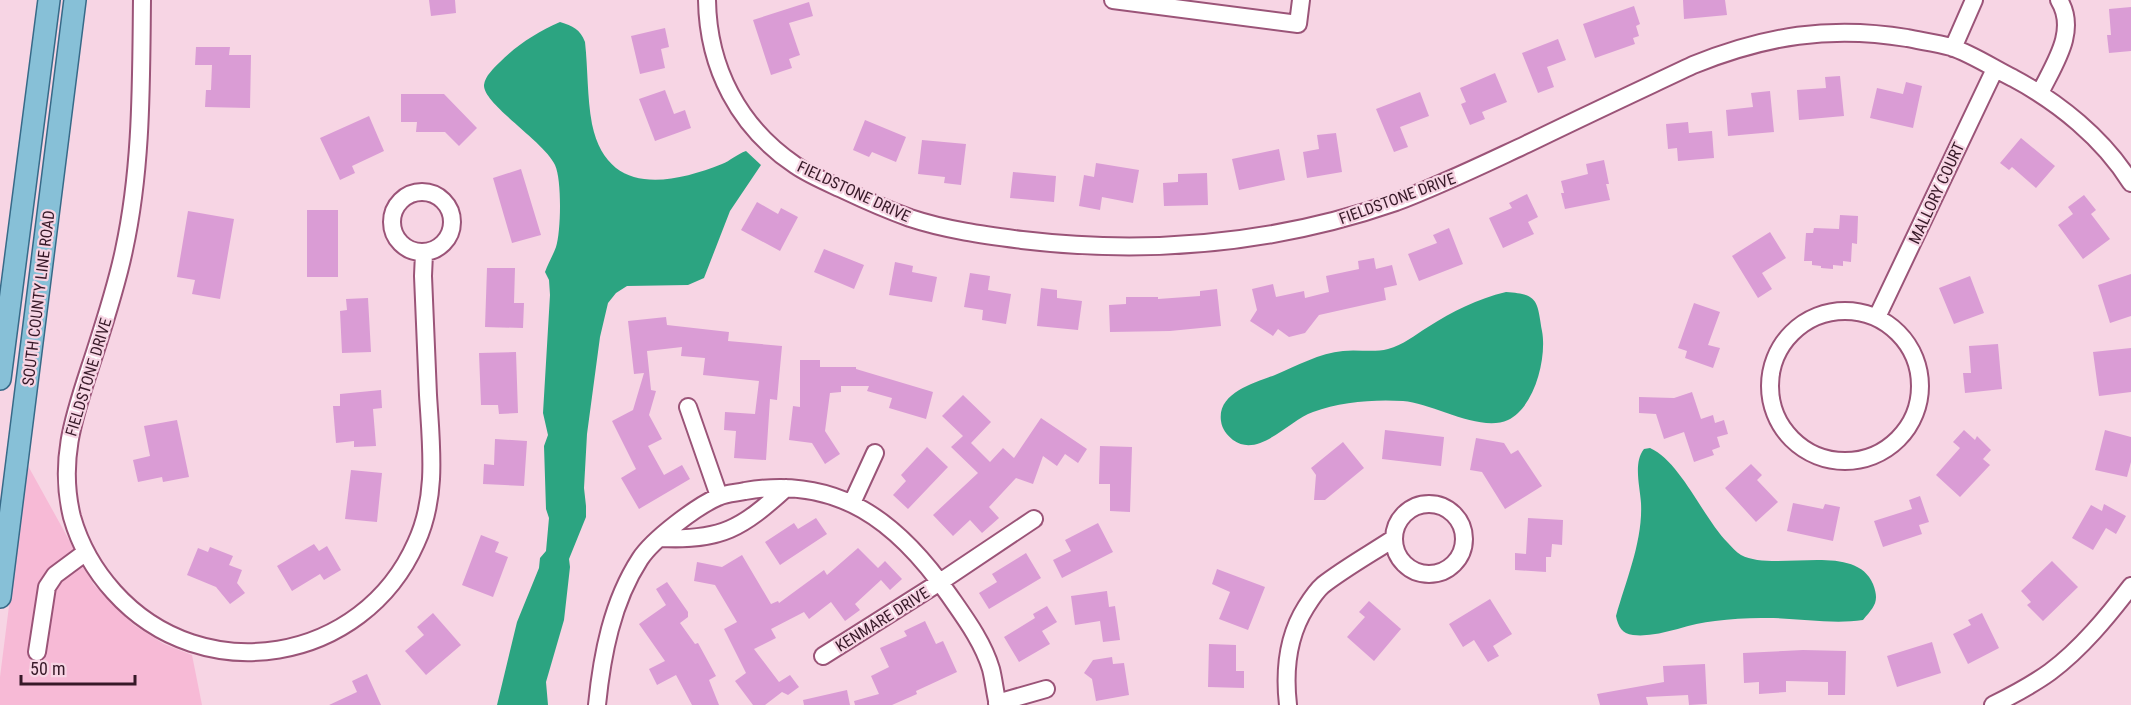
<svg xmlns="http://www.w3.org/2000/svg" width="2131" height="705" font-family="'Roboto Condensed',sans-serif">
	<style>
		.green { fill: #f7bad6 }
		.water { fill: #2ca481 }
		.building { fill: #da9cd5 }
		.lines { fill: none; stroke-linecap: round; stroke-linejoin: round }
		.minor-casing { stroke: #9b5478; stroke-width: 20 }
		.major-casing { stroke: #376a88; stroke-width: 24 }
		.minor { stroke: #fff; stroke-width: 16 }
		.major { stroke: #87c0d7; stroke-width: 21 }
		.labels { text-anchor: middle; stroke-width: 4.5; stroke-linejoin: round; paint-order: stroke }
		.street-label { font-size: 16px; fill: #371928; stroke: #f7d5e4 }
	</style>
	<rect width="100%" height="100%" fill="#f7d5e4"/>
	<path class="green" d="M27 464 94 585 134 625 164 644 192 655 202 705H0V677Z"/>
	<path class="water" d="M560 22C573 26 580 29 585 42 588 69 587 97 592 124 607 196 669 185 722 164 730 161 737 154 746 151L761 165 730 211 704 278 688 285 627 286 616 293 608 303 600 337 587 434 584 488 586 506V517L569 559 570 567 564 620 546 682 548 705H497L517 622 539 568 540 558 546 551 549 518 546 509 544 446 548 435 543 413 550 295 549 280 545 272C548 264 553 255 556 247 561 232 562 180 555 165 545 142 483 104 484 85 485 76 494 68 500 62 517 45 537 32 560 22Z
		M1506 292C1539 294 1537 301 1542 331 1547 357 1535 407 1508 420 1480 433 1433 403 1403 401 1374 399 1340 402 1313 412 1289 420 1259 459 1233 440 1227 435 1222 429 1221 421 1217 393 1254 383 1275 375 1296 366 1320 353 1343 351 1358 349 1373 353 1388 349 1403 345 1415 335 1428 327 1453 311 1477 299 1506 292Z
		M1650 448C1681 462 1703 518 1728 543 1732 547 1736 552 1741 555 1775 573 1855 541 1873 584 1880 602 1874 607 1863 620 1829 625 1796 617 1761 618 1746 618 1730 619 1715 621 1688 623 1660 638 1633 635 1622 634 1618 626 1616 616 1626 580 1643 541 1641 503 1640 486 1633 463 1644 449Z"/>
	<path class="building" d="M429 0H455L456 13 431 16Z
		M1683 0H1725L1727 15 1684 19Z
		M809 2 813 16 789 23 800 55 789 59 792 68 771 75 753 20Z
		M1634 6 1640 24 1636 26 1639 36 1633 38 1635 44 1595 58 1583 24Z
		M2131 7V51L2109 53 2107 35H2111L2109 9Z
		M665 28 669 47 661 49 665 68 640 74 631 36Z
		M1558 39 1566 60 1547 67 1554 87 1538 93 1522 53Z
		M196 47H230L229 55H251L250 108 205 107 206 90H211L212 65H195Z
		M1495 73 1507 102 1482 112 1485 119 1470 125 1461 104 1466 102 1460 88Z
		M1840 76 1844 116 1799 120 1797 90 1826 88 1825 77Z
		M1906 82 1922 86 1913 128 1870 118 1877 88 1903 94Z
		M665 90 674 114 685 110 691 128 655 141 639 99Z
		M1770 91 1774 132 1728 136 1726 110 1753 107 1751 93Z
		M1420 92 1429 116 1400 127 1408 147 1394 152 1376 109Z
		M401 94H444L477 128 459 146 445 132H416L417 122H401Z
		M369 116 384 151 352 166 355 173 340 180 320 138Z
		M865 120 906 137 896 162 872 152 869 157 853 150Z
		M1688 122 1689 133 1712 131 1714 158 1678 161 1677 148 1668 149 1666 124Z
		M1336 133 1342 172 1307 178 1303 152 1319 149 1317 135Z
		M2021 138 2055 166 2036 188 2012 167 2009 170 2000 163Z
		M922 140 966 144 961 185 944 183 945 177 918 174Z
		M1279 149 1285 180 1239 190 1232 159Z
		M1604 160 1609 184H1606L1610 200 1565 209 1561 193H1564L1561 181 1588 174 1586 164Z
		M1096 163 1139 170 1133 203 1102 197 1100 210 1079 206 1084 175 1094 177Z
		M521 169 541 235 512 243 493 178Z
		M1013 172 1056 176 1054 202 1010 198Z
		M1207 173 1208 205 1164 206 1163 183 1178 182V174Z
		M1527 194 1538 217 1528 222 1534 234 1503 248 1489 218 1512 208 1509 203Z
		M2084 195 2096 210 2091 214 2110 239 2083 259 2058 225 2073 214 2068 207Z
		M757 202 778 214 781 208 798 217 780 251 741 230Z
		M307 210H338V277H307Z
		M188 211 234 219 220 299 192 294 195 280 177 277Z
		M1840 215 1858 216 1857 244 1852 243 1851 262 1843 261V266L1833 265V269L1821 268V266L1812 265V261H1804L1806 233H1813L1814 228 1839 229Z
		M1449 228 1463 264 1419 281 1408 254 1437 243 1433 235Z
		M1770 232 1786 258 1762 273 1772 289 1758 298 1732 256Z
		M824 249 864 265 854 289 814 272Z
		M1374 258 1376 269 1392 265 1397 285 1384 288 1386 300 1319 315 1305 333 1289 337 1278 329 1273 336 1250 321 1257 310 1252 289 1273 284 1276 297 1304 291 1305 298 1329 292 1326 276 1359 269 1358 261Z
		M895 262 913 266 912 272 937 277 932 302 889 295Z
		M487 268H515L514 303H524L523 328 485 327Z
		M970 273 990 276 988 290 1011 294 1006 324 982 320 983 310 964 307Z
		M2131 274V316L2110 323 2098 285Z
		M1970 276 1984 313 1954 324 1939 288Z
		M1041 288 1057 290V298L1082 301 1078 330 1037 326Z
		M1217 289 1221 326 1170 331 1110 332 1109 305 1126 304V297H1158V299L1200 296V291Z
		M368 298 371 352 342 353 340 311 347 310 346 299Z
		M1694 303 1720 312 1708 345 1720 348 1713 368 1685 358 1687 351 1678 348Z
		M666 317 667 325 729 332 728 341 782 346 777 400 770 399 766 460 734 458 736 431 724 430 725 412 755 414 759 381 703 375 705 358 681 356 682 347 647 351 651 390 656 391 649 415 662 439 648 446 664 475 682 465 690 479 639 509 621 478 636 469 612 421 633 410 644 373 634 374 628 321Z
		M1998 344 2002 389 1965 393 1963 373H1971L1969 346Z
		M2131 348V392L2099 396 2093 352Z
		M516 352 518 413 499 414 498 405H481L479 353Z
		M800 360H820V367H856V369L933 392 926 419 889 408 892 398 867 391 869 386H841V392L830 393 825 431 840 454 825 464 812 443 789 440 793 406 800 407Z
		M381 390 382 408 373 409 376 446 354 447V441L336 443 333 406H340V394Z
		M1692 392 1701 419 1713 415 1715 423 1724 420 1728 434 1717 437 1720 447 1712 450 1714 455 1694 462 1684 432 1664 439 1656 414 1639 413V397L1674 398Z
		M963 395 991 422 971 443 990 462 1003 448 1014 458 1041 418 1087 449 1078 463 1065 454 1057 466 1043 456 1033 484 1016 478 989 507 999 518 982 533 970 520 953 536 933 515 978 473 951 447 963 436 942 416Z
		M177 420 189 477 163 482 162 477 138 482 133 460 150 456 144 426Z
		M1385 430 1444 437 1441 466 1382 459Z
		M1964 430 1975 440 1977 436 1991 450 1983 459 1990 465 1960 497 1936 475 1960 448 1953 442Z
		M2105 430 2131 437V462L2127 477 2095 470Z
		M1476 438 1504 443 1511 454 1518 450 1542 486 1505 509 1482 472 1470 470Z
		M495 439 527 441 524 486 483 484 484 464 494 465Z
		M1343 442 1364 468 1325 500H1314L1316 475 1311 468Z
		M1100 446 1132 447 1130 512 1110 511V484H1099Z
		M927 447 948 467 908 509 893 495 906 481 901 475Z
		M1751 464 1762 475 1757 480 1778 502 1756 522 1725 488Z
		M351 470 382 473 377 522 345 519Z
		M1920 496 1929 522 1919 525 1922 534 1883 547 1874 521 1912 509 1909 500Z
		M1793 503 1823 509 1825 504 1840 507 1833 541 1787 531Z
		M2104 504 2126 516 2116 534 2106 528 2093 550 2072 538 2091 505 2102 511Z
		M816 518 827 534 780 565 765 542 794 523 798 529Z
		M1528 518 1563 520 1562 545 1552 544 1551 557H1546V572L1515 570V553L1526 554Z
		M1098 523 1113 552 1062 578 1053 560 1071 551 1065 540Z
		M481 535 499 542 495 552 508 557 493 597 462 585Z
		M314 544 319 551 327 546 341 570 324 580 320 574 292 591 277 566Z
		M210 547 233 556 229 565 242 570 237 583 245 593 230 604 216 587 187 575 198 548 208 552Z
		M858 548 878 568 885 561 902 579 890 590 881 580 855 604 860 610 845 621 831 602 809 619 804 612 771 629 776 638 754 649 779 682 790 675 799 687 788 695 782 692 765 705H753L735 681 746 673 724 629 737 622 715 585 694 581 697 562 722 567 742 555 771 604 778 601 779 603 824 570 827 575Z
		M1026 553 1041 578 989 609 979 593 997 582 992 574Z
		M2052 561 2078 587 2043 621 2027 605 2031 602 2021 591Z
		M1217 569 1265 587 1248 630 1219 619 1230 592 1212 584Z
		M667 582 688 612V617L680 623 695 644 698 643 716 676 709 680 719 705H692L676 675 657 685 649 669 665 661 639 624 666 605 656 589Z
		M1107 591 1109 607 1115 606 1120 640 1103 642 1100 621 1075 625 1071 596Z
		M1490 599 1512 634 1493 646 1499 656 1488 662 1474 640 1463 647 1449 624Z
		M1369 601 1401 629 1374 661 1347 637 1365 617 1359 612Z
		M1047 606 1057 622 1042 631 1050 644 1019 662 1004 637 1035 618 1033 614Z
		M433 613 461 645 426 675 405 651 424 635 417 627Z
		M1982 613 1999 648 1968 664 1953 634 1971 625 1968 620Z
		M925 621 936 644 943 641 957 672 916 691 917 694 892 705H855L854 701 879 694 871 676 889 667 880 648 907 636 904 631Z
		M1932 642 1941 673 1897 687 1887 656Z
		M1209 644 1236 645V671H1244V688L1208 687Z
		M1803 650 1846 651 1845 695H1828V682L1786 681V692L1759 694V682L1744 683 1743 653Z
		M1112 657 1113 664 1124 663 1129 695 1096 701 1092 679 1084 673 1093 660Z
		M1705 664 1707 704 1689 705 1688 695 1646 697 1648 705H1600L1597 694 1664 682 1663 666Z
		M367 674 381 705H329L357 692 352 681Z
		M847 690 850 705H804L803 700Z"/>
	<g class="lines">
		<g class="minor-casing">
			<path id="minor" d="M142 0C141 84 142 167 124 250 117 284 106 318 95 352 77 408 57 456 72 517 80 545 95 571 114 592 203 691 363 663 416 543 438 496 431 445 428 395 426 355 425 315 423 276L424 253
				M707 0C708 68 739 127 795 165 811 176 829 183 846 191 867 201 888 210 910 218 946 230 984 235 1022 240 1149 255 1275 244 1396 202 1441 185 1484 164 1527 144 1582 117 1638 91 1693 65 1765 36 1830 25 1907 38 1921 41 1937 43 1951 47 1972 54 1993 68 2013 78 2058 102 2103 138 2131 183
				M1113 0 1298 24 1301 0
				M1953 48 1974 0
				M2040 93C2054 64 2078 31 2059 0
				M392 222a30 30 0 1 1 60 0a30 30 0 1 1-60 0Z
				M1770 386a75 75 0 1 1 150 0a75 75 0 1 1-150 0Z
				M1877 317 1995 69
				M688 407 719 496
				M852 503 875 453
				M1394 539a35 35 0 1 1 70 0a35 35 0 1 1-70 0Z
				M660 538C722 541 742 528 786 488
				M37 652 47 587 55 575 86 552
				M823 656 940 582 1034 519
				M997 703 1046 689
				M597 705C602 655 612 602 640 559 653 539 697 506 718 497 726 493 736 493 745 491 838 475 898 522 949 595 965 618 983 642 991 669 994 681 995 693 998 705
				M1288 705C1284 670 1287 637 1306 607 1311 599 1316 591 1323 585 1345 568 1370 554 1393 539
				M1993 705C2013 695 2032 685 2050 672 2081 649 2108 616 2131 586"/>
		</g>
		<g class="major-casing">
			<path id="major" d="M0 379 49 0
				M0 597 75 0"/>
		</g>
		<use href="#minor" class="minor"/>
		<use href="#major" class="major"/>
	</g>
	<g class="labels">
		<g class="street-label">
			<text transform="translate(854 191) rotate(25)" y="6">FIELDSTONE DRIVE</text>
			<text transform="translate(1936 193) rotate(-65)" y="6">MALLORY COURT</text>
			<text transform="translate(1397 198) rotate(-20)" y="6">FIELDSTONE DRIVE</text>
			<text transform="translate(38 298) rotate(-83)" y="6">SOUTH COUNTY LINE ROAD</text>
			<text transform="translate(88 377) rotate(-73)" y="6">FIELDSTONE DRIVE</text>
			<text transform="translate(882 619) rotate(-32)" y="6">KENMARE DRIVE</text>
		</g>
	</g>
	<path d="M21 675v9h114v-9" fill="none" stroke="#371928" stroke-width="3"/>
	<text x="30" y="675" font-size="18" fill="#371928" stroke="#f7d5e4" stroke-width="4.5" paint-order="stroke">50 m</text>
</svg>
